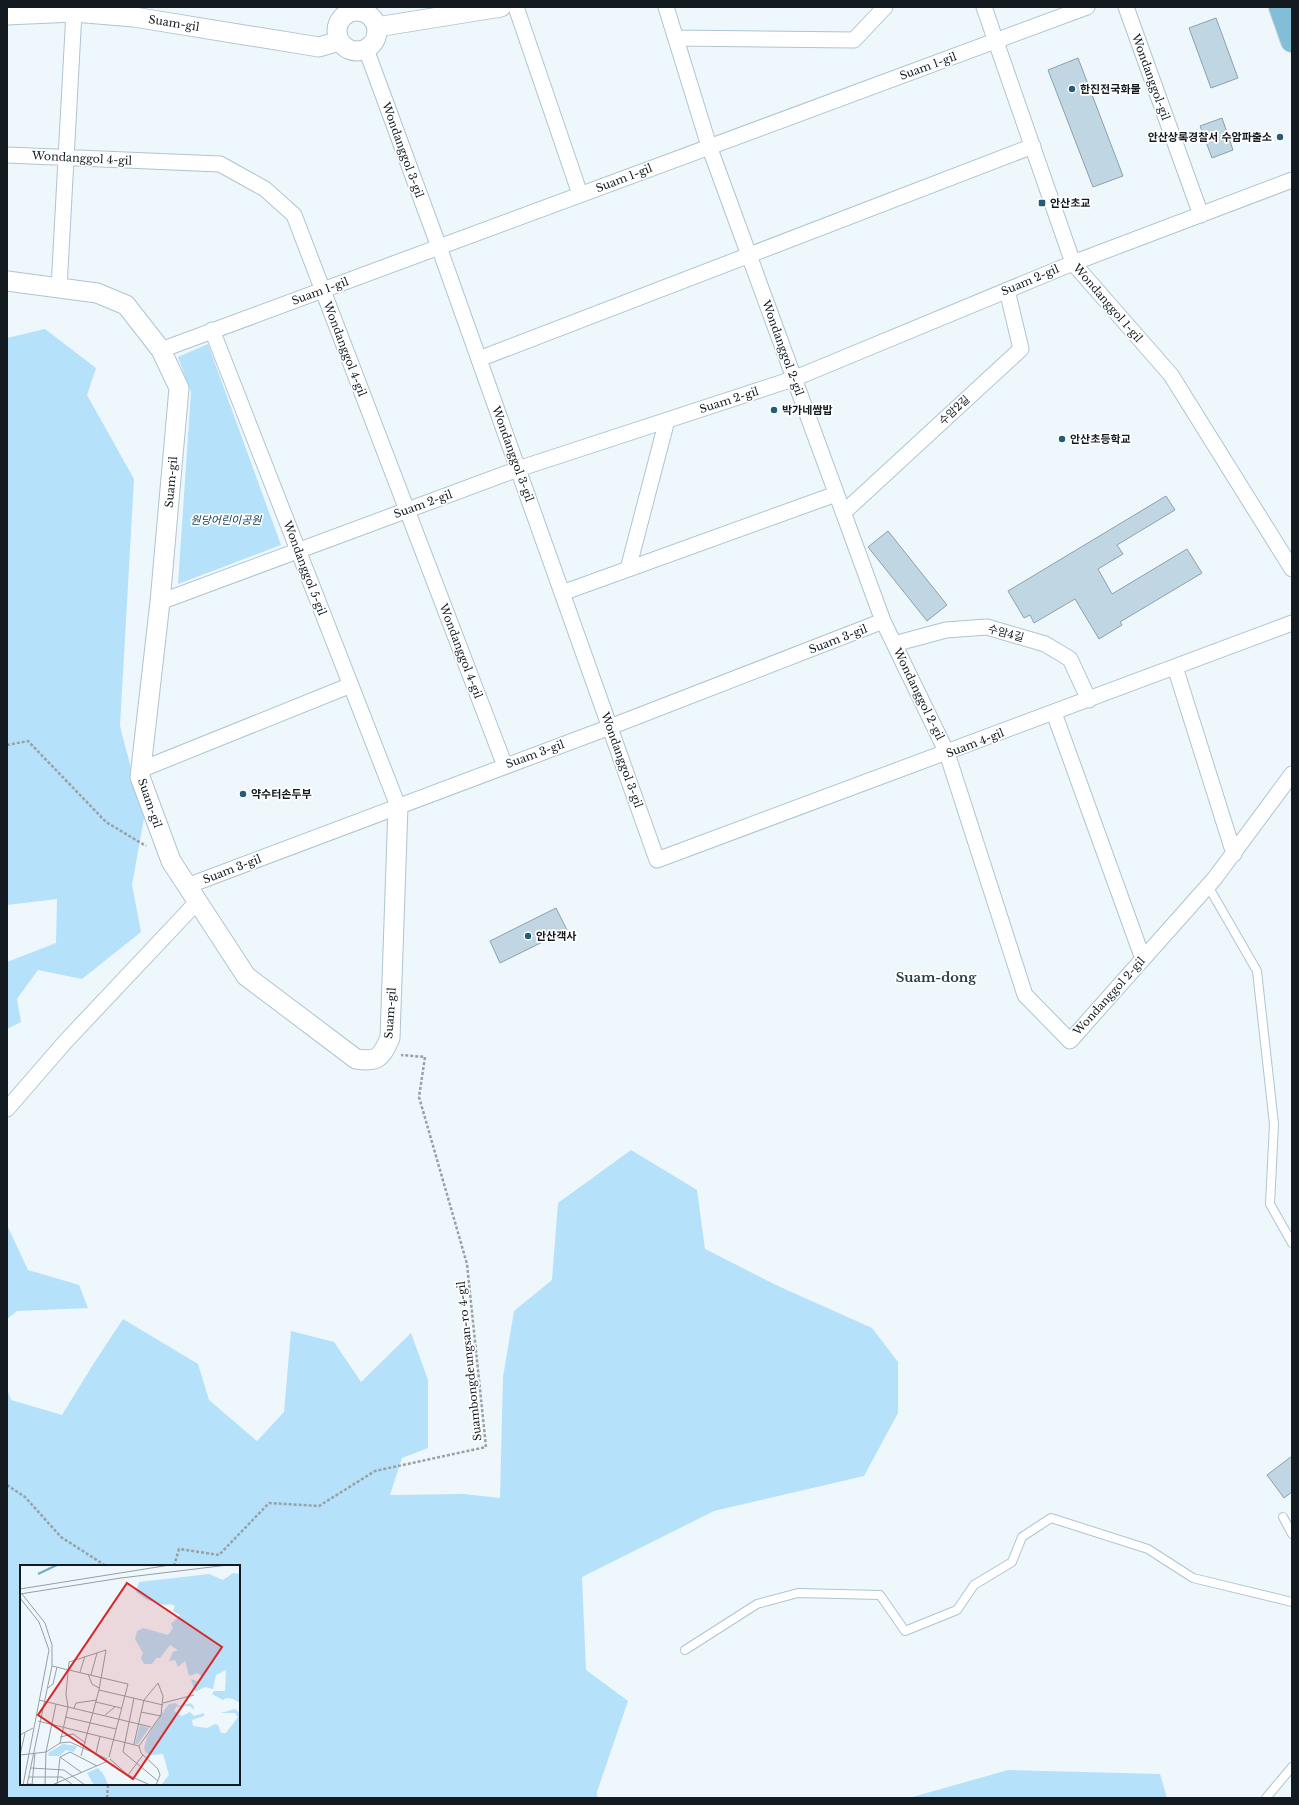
<svg xmlns="http://www.w3.org/2000/svg" width="1299" height="1805" font-family="'Libre Baskerville','Noto Sans KR',serif">
	<style>
		.green { fill: #b5e1fa; fill-rule: evenodd }
		.building { fill: #c0d6e2; stroke: #8ca1ad }
		.lines { fill: none; stroke-linecap: round; stroke-linejoin: round }
		.service-casing { stroke: #afc5d1; stroke-width: 10 }
		.minor-casing { stroke: #afc5d1; stroke-width: 17 }
		.tertiary-casing { stroke: #afc5d1; stroke-width: 21 }
		.primary-casing { stroke: #d0d1d2; stroke-width: 24 }
		.path { stroke: #98a1a6; stroke-width: 2.5; stroke-dasharray: 3 2; stroke-linecap: butt }
		.service { stroke: #fff; stroke-width: 8 }
		.minor { stroke: #fff; stroke-width: 15 }
		.tertiary { stroke: #fff; stroke-width: 19 }
		.primary { stroke: #83bed9; stroke-width: 22 }
		.poi-dot { fill: #255d77; stroke: #fff; stroke-width: 1.5 }
		.labels { text-anchor: middle; stroke-width: 3.5; stroke-linejoin: round; paint-order: stroke }
		.street-label { font-size: 11px; fill: #131b20; stroke: #fff }
		.poi-label { font-size: 11px; font-weight: bold; fill: #131b20; stroke: #fff; text-anchor: start }
		.park-label { font-size: 11px; font-style: italic; fill: #0b3b4f; stroke: #fff }
		.quarter-label { font-size: 13px; font-weight: bold; fill: #293b45; stroke: #fff }
		.inset-river { fill: none; stroke: #74abc7; stroke-width: 2 }
		.inset-road { fill: none; stroke: #969fa4; stroke-width: 1 }
		.view { fill: #d62828; fill-opacity: 0.15; stroke: #d62828; stroke-width: 2 }
		.inset-edge { fill: none; stroke: #131b20; stroke-width: 2 }
	</style>
	<rect width="100%" height="100%" fill="#eef7fc"/>
	<path class="green" d="M45 329 96 368 87 395 134 479 120 726 144 818 132 885 141 932 82 979 38 970 17 999 21 1022 7 1029V962L56 943 57 899 7 905V338Z
		M208 344 281 545 178 584 191 392 178 357Z
		M631 1150 697 1190 705 1249 778 1286 872 1328 898 1362V1413L864 1476 714 1511 582 1577 586 1670 628 1701 597 1792V1798H7V1389L11 1400 62 1415 94 1363 123 1319 198 1364 209 1400 257 1441 284 1412 291 1331 334 1342 361 1382 411 1333 428 1380V1448L402 1458 390 1495 464 1494 500 1498 503 1377 514 1311 552 1280 558 1203ZM21 1566H239V1784H21Z
		M7 1225 28 1270 79 1285 88 1308 17 1311 7 1319Z
		M1008 1770 1160 1774 1167 1798H909Z"/>
	<path class="building" d="M1216 18 1238 78 1211 88 1189 28Z
		M1078 58 1123 176 1093 187 1048 70Z
		M1222 118 1233 150 1212 158 1200 126Z
		M1166 496 1175 510 1117 545 1123 554 1098 569 1112 594 1187 549 1202 573 1120 622 1122 625 1099 639 1075 599 1034 623 1030 615 1024 618 1008 591Z
		M888 531 947 605 927 621 868 547Z
		M556 908 567 930 500 963 490 941Z
		M1292 1456V1492L1284 1498 1267 1475Z"/>
	<g class="lines">
		<g class="service-casing">
			<path id="service" d="M1208 886 1257 971 1274 1124 1270 1204 1292 1243
				M1283 1517 1292 1534
				M685 1650 757 1604 798 1593 880 1595 905 1631 957 1610 974 1585 1012 1562 1022 1537 1051 1518 1148 1549 1193 1578 1292 1602
				M1266 1798 1292 1767"/>
		</g>
		<g class="minor-casing">
			<path id="minor" d="M351 7 352 11
				M516 7 580 194
				M666 7 709 146 883 621 947 753 1025 995 1070 1041 1215 878 1292 774
				M984 7 1073 263 1171 375 1292 569
				M1126 7 1201 215
				M676 38 854 40 885 7
				M366 49 439 247 657 860 1292 623
				M7 155 220 164 265 189 294 215 505 766
				M59 288 74 12
				M212 330 398 806
				M161 350 1087 7
				M479 359 1033 146
				M843 513 1021 349 1007 290
				M628 569 667 420
				M562 593 836 494
				M160 602 518 469 793 379 1073 263 1292 180
				M894 644 946 630 987 627 1045 644 1070 659 1089 700
				M1175 667 1234 854
				M1054 713 1143 959
				M140 770 351 685
				M187 886 610 727 883 621
				M7 1109 66 1041 197 902"/>
		</g>
		<g class="tertiary-casing">
			<path id="tertiary" d="M337 31a20 20 0 1 1 40 0a20 20 0 1 1-40 0Z
				M7 15 74 12 134 17 319 47 339 41
				M377 27 501 7
				M7 281 97 293 126 305 161 350 179 388 160 602 140 777 171 861 246 976 356 1059C378 1062 381 1058 390 1038L398 806"/>
		</g>
		<g class="primary-casing">
			<path id="primary" d="M1280 7 1292 41"/>
		</g>
		<path class="path" d="M7 745 28 741 106 822 146 846
			M7 1485 25 1497 61 1537 106 1566
			M174 1566 179 1549 219 1555 269 1503 319 1506 375 1471 486 1447 467 1264 419 1097 425 1057 401 1055
			M107 1798 108 1784"/>
		<use href="#service" class="service"/>
		<use href="#minor" class="minor"/>
		<use href="#tertiary" class="tertiary"/>
		<use href="#primary" class="primary"/>
	</g>
	<g class="poi-dot">
		<circle cx="1072" cy="89" r="4"/>
		<circle cx="1280" cy="137" r="4"/>
		<rect x="1038" y="199" width="8" height="8" rx="2"/>
		<circle cx="774" cy="410" r="4"/>
		<circle cx="1062" cy="439" r="4"/>
		<circle cx="243" cy="794" r="4"/>
		<circle cx="528" cy="936" r="4"/>
	</g>
	<g class="labels">
		<g class="street-label">
			<text transform="translate(174 23) rotate(9)" y="4">Suam-gil</text>
			<text transform="translate(928 66) rotate(-20)" y="4">Suam 1-gil</text>
			<text transform="translate(1151 77) rotate(70)" y="4">Wondanggol-gil</text>
			<text transform="translate(403 150) rotate(70)" y="4">Wondanggol 3-gil</text>
			<text transform="translate(82 158) rotate(3)" y="4">Wondanggol 4-gil</text>
			<text transform="translate(624 178) rotate(-21)" y="4">Suam 1-gil</text>
			<text transform="translate(1030 280) rotate(-23)" y="4">Suam 2-gil</text>
			<text transform="translate(320 291) rotate(-20)" y="4">Suam 1-gil</text>
			<text transform="translate(1108 303) rotate(49)" y="4">Wondanggol 1-gil</text>
			<text transform="translate(783 348) rotate(70)" y="4">Wondanggol 2-gil</text>
			<text transform="translate(345 349) rotate(69)" y="4">Wondanggol 4-gil</text>
			<text transform="translate(729 400) rotate(-18)" y="4">Suam 2-gil</text>
			<text transform="translate(954 410) rotate(-43)" y="4">수암2길</text>
			<text transform="translate(513 454) rotate(70)" y="4">Wondanggol 3-gil</text>
			<text transform="translate(171 482) rotate(-85)" y="4">Suam-gil</text>
			<text transform="translate(423 504) rotate(-20)" y="4">Suam 2-gil</text>
			<text transform="translate(305 568) rotate(69)" y="4">Wondanggol 5-gil</text>
			<text transform="translate(1006 633) rotate(15)" y="4">수암4길</text>
			<text transform="translate(838 639) rotate(-21)" y="4">Suam 3-gil</text>
			<text transform="translate(461 651) rotate(69)" y="4">Wondanggol 4-gil</text>
			<text transform="translate(919 694) rotate(64)" y="4">Wondanggol 2-gil</text>
			<text transform="translate(975 743) rotate(-21)" y="4">Suam 4-gil</text>
			<text transform="translate(535 754) rotate(-20)" y="4">Suam 3-gil</text>
			<text transform="translate(622 760) rotate(70)" y="4">Wondanggol 3-gil</text>
			<text transform="translate(150 803) rotate(71)" y="4">Suam-gil</text>
			<text transform="translate(232 869) rotate(-21)" y="4">Suam 3-gil</text>
			<text transform="translate(1109 996) rotate(-48)" y="4">Wondanggol 2-gil</text>
			<text transform="translate(390 1013) rotate(-86)" y="4">Suam-gil</text>
			<text transform="translate(469 1361) rotate(-96)" y="4">Suambongdeungsan-ro 4-gil</text>
		</g>
		<g class="poi-label">
			<text x="1080" y="93">한진전국화물</text>
			<text x="1272" y="141" text-anchor="end">안산상록경찰서 수암파출소</text>
			<text x="1050" y="207">안산초교</text>
			<text x="782" y="414">박가네쌈밥</text>
			<text x="1070" y="443">안산초등학교</text>
			<text x="251" y="798">약수터손두부</text>
			<text x="536" y="940">안산객사</text>
		</g>
		<g class="park-label">
			<text x="226" y="524">원당어린이공원</text>
		</g>
		<g class="quarter-label">
			<text x="936" y="982">Suam-dong</text>
		</g>
	</g>
	<g transform="translate(20 1565)">
		<rect width="220" height="220" fill="#eef7fc"/>
		<path d="M213 8 220 9V138L213 134 206 133 203 135 192 129 194 126H205L206 105 196 110 193 124 185 122 175 127 171 114 180 117 181 111 178 108 169 111 165 96 158 102 155 95 149 96 153 87 158 85 150 80 140 93H136L132 99H124L121 93 123 88 115 74 117 66 123 63 148 70 153 63 151 59 160 50 153 46 155 41 151 39 144 40 127 35 116 27 119 17 189 9 203 15ZM156 138 158 141 171 138 174 142V145L170 141 156 142 154 146 162 151 170 147 174 151 184 148V151L172 155 173 161 187 163 195 159 198 160 201 168H206L218 152 215 148H201L215 144 220 148V220L142 219 149 210 143 189 132 190 126 188 124 183 127 172 143 147 149 139ZM120 160 129 163 118 179H115ZM43 179 57 181 54 187 46 185 39 191H29L28 188ZM78 203 84 210 88 220H74L67 208Z" fill="#b5e1fa"/>
		<path class="inset-river" d="M18 9 37 0"/>
		<path class="inset-road" d="M0 24 150 0M0 29 101 13 208 0M2 29 25 58 32 80V101L7 220M0 33 19 57 29 85 3 220M32 101 108 119 89 192M60 107 65 91M68 109 72 119 79 123M71 110 77 88M28 123 33 119 37 102M79 125 143 140M114 133 103 187 138 216M19 135 131 162M76 137 101 143M143 138 174 130M54 143 56 138 77 135M121 147 141 151M85 150 95 142M45 152 96 164M18 156 119 181M0 170 13 163M40 172 53 169 66 178M40 178 48 142 46 129 49 97 86 85 79 125 61 191M114 179 124 135 138 118 143 131 141 150 119 181 121 188 138 204 140 210 136 220M76 188 80 171M0 190 26 187 40 178 50 177 87 194M0 190 5 168M40 192 50 187 77 201M90 194 108 210 130 220M11 203 44 205 65 220M108 210 123 190M9 212H42L53 220M7 219 26 220M12 220 15 188M25 220 26 187 36 139M32 220 88 196M37 220 40 192 61 207"/>
		<path class="view" d="M107 18 202 82 113 214 18 150Z"/>
		<rect width="220" height="220" class="inset-edge"/>
	</g>
	<rect width="1299" height="1805" fill="none" stroke="#131b20" stroke-width="16"/>
</svg>
